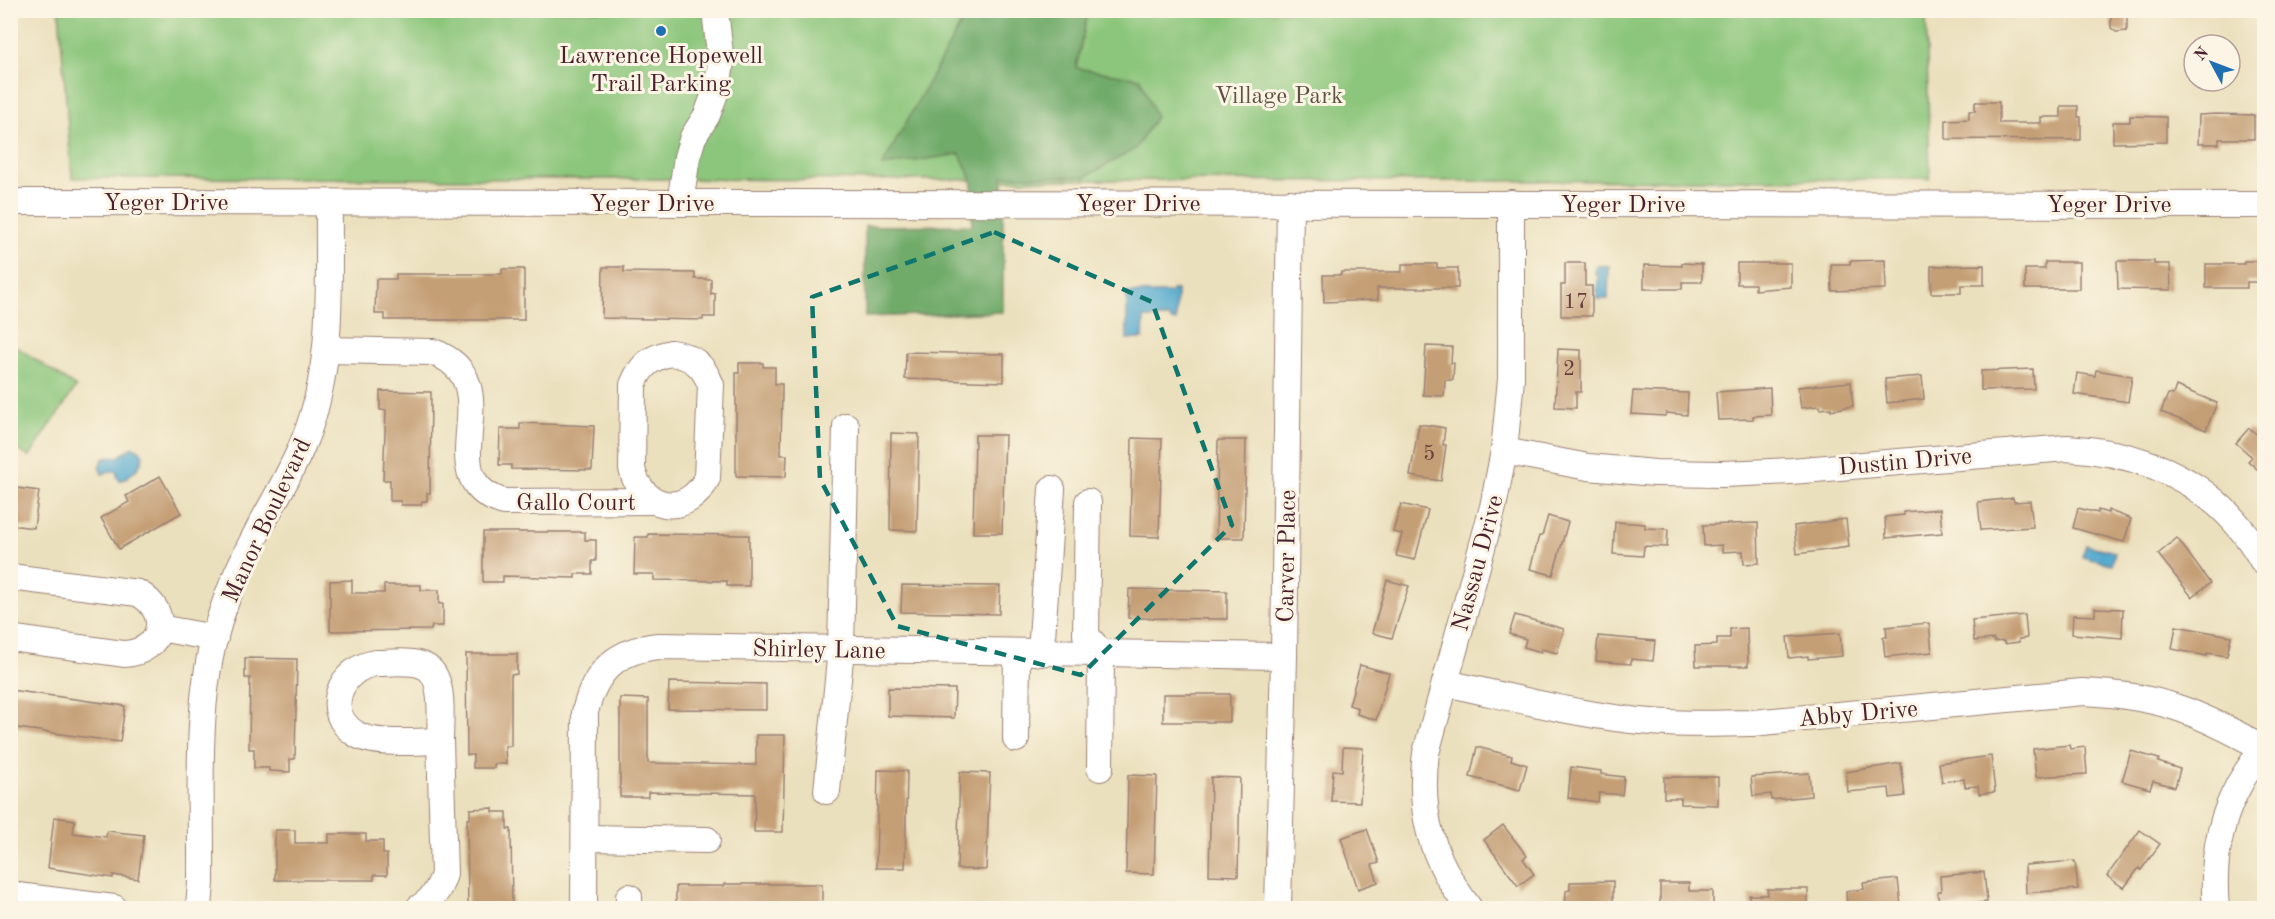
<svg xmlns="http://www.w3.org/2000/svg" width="2275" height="919" font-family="'Old Standard TT',serif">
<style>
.green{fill:#8cc67b;stroke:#6b7253;stroke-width:1.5}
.forest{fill:#71ab6b;stroke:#5e654b;stroke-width:1.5}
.water{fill:#50a7cd;stroke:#4d637c;stroke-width:1.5}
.building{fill:#c49e74}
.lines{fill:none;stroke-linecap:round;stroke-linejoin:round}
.minor-casing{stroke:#9a8074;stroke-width:28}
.minor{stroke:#fff;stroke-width:26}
.marked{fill:none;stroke:#0f766e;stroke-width:4.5;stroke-dasharray:12 8;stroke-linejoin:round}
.poi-dot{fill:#1f6fb2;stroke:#fcf5e5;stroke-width:2}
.labels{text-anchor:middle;stroke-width:6;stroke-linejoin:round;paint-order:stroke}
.number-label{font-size:21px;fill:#683f3d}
.poi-label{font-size:24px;fill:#4a1f2b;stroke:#fcf5e5}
.park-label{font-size:24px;fill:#5e5143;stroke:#fcf5e5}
.street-label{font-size:24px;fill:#4a1f2b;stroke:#fcf5e5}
</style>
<rect width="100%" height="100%" fill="#fcf5e5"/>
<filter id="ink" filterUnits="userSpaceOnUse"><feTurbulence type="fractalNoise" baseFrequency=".0167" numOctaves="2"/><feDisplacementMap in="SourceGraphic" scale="12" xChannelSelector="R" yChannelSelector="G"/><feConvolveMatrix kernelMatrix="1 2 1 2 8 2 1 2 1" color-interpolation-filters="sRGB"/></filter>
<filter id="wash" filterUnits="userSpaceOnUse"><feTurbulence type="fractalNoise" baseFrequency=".008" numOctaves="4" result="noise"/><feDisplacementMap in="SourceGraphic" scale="24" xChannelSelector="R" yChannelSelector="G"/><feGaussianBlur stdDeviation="1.35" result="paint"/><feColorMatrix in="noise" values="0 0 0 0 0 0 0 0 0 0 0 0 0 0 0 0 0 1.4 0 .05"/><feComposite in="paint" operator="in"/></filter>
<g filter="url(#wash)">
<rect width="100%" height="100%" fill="#ebe0bd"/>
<g class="green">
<polygon points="59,11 1926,11 1930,179 1510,181 72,178"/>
<polygon points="11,343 76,387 29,457 11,445"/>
</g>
<polygon class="forest" points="968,11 1088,11 1076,68 1140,78 1156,117 1135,149 1085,177 1003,176 1003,312 865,317 865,226 972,225 972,180 960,154 882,166"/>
<g class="water">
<polygon points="1598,266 1609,266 1608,299 1597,299 1598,274 1595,274 1595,267"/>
<polygon points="1172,290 1177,290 1176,321 1171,321 1170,318 1144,318 1143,339 1127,339 1127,293 1171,293"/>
<path d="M132,447c24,6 2,28 -12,34l-3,-4v-6h-6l-9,3 -3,-8 5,-8 14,-1z"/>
<polygon points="2086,545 2115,552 2112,564 2082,557"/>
</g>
<g id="blocks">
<g class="building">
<polygon points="2111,10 2127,10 2127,31 2116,32 2111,28"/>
<polygon points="1975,102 1999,102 1999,123 2041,123 2041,117 2061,117 2061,106 2078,106 2078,117 2081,117 2081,140 1946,139 1946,120 1969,119 1969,111 1975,111"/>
<polygon points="2216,114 2254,115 2254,139 2219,139 2219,144 2198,144 2199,115"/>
<polygon points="2130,116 2166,117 2166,142 2113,143 2113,122 2130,122"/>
<polygon points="1885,260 1886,289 1832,291 1831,264 1850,264 1850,261"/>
<polygon points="2117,261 2154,261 2154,264 2170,264 2171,290 2118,289"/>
<polygon points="2244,261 2264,261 2264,282 2247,282 2247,288 2206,288 2206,264 2244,264"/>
<polygon points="2045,262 2079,262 2079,289 2025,289 2025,269 2045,269"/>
<polygon points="1565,263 1585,263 1585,286 1592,286 1592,316 1561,316 1561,285 1565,285"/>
<polygon points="1682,263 1702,264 1702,282 1682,282 1682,289 1644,289 1644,265 1682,266"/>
<polygon points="1737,263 1791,263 1791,287 1755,290 1755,284 1737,284"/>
<polygon points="1402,264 1437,264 1437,268 1458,268 1458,288 1377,288 1378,300 1324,302 1323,275 1341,275 1341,272 1402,272"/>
<polygon points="1984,265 1984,285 1961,285 1961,293 1931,293 1931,266"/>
<polygon points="603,267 624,267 624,272 695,273 695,279 711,279 711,294 715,293 715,317 703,317 703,320 602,318"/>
<polygon points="502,269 524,269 524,320 385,320 385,314 375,314 376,279 396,279 396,274 502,274"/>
<polygon points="1426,346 1452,347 1451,363 1454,363 1453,380 1445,380 1444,396 1423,395"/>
<polygon points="1558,349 1581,350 1581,392 1576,392 1576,408 1555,407"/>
<polygon points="906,352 1004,354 1004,382 905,379"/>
<polygon points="739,363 763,363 763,367 775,367 775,384 782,384 781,455 787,455 786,477 736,476 736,373 739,373"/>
<polygon points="2033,369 2034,389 1981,390 1981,371"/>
<polygon points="2096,370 2132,376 2128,402 2074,394 2077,373 2095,376"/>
<polygon points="1922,376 1924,399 1887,403 1885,379"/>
<polygon points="1851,382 1853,406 1831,410 1831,408 1820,409 1820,406 1801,408 1798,387"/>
<polygon points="2176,386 2217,403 2206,430 2161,412 2168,394 2173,395"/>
<polygon points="1770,388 1771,415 1753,416 1753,419 1718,420 1716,392"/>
<polygon points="380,391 431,392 430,493 427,493 427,501 422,501 421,505 401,505 401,501 390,501 390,480 383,480 386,410 380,410"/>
<polygon points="1633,391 1688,393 1687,415 1666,413 1665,416 1631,414"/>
<polygon points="520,423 594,426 592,470 511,469 511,465 499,465 500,429 520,429"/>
<polygon points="1419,424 1445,428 1443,445 1446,445 1441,481 1410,476"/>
<polygon points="2249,428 2265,441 2265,476 2248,461 2252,457 2236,443"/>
<polygon points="891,433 919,434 917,531 890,530"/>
<polygon points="975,435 1005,435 1002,533 973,533"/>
<polygon points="1132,438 1162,439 1159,537 1130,536"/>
<polygon points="1218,440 1246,440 1244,538 1216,538"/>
<polygon points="160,476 181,513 119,549 101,518 129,502 126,496"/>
<polygon points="10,487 39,491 34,528 10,525"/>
<polygon points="2013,498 2014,502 2030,501 2033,527 1981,530 1978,502"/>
<polygon points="1401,504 1428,510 1415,560 1396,556 1402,534 1393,532"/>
<polygon points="2078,508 2098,513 2098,510 2108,513 2108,510 2131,519 2124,542 2073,528"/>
<polygon points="1940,509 1942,533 1886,538 1885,517 1904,515 1904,512"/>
<polygon points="1548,516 1568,522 1553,575 1530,569 1539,536 1542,536"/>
<polygon points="1846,519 1849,547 1797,554 1794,526"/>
<polygon points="1615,522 1645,524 1645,528 1668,529 1667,547 1644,546 1643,556 1613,554"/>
<polygon points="1758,523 1759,563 1744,564 1743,551 1722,552 1722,545 1704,546 1703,525"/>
<polygon points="483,532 585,532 585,540 596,540 596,561 592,561 592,574 575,574 575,578 503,576 503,582 483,582"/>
<polygon points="648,534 749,535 749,586 727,586 727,581 654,580 654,574 634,574 635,537 648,537"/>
<polygon points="2177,538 2210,583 2192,597 2158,554"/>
<polygon points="352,580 352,593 384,593 384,585 421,585 421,590 439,590 439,604 443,604 443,626 432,626 431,630 330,631 330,581"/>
<polygon points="1387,580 1409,586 1392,638 1372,633"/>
<polygon points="902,585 1000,586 999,614 901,612"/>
<polygon points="1129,589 1227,591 1227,619 1128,618"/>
<polygon points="2095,608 2123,609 2122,638 2072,634 2073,615 2095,616"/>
<polygon points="1515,615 1564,629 1557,653 1541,649 1541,652 1524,647 1526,639 1509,634"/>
<polygon points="2025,615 2027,638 2019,639 2019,642 2004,644 2004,641 1994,642 1994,639 1974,641 1972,620"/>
<polygon points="1929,623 1932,652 1885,657 1883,637 1887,637 1886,627"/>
<polygon points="2176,626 2231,636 2227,656 2207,653 2207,656 2172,649"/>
<polygon points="1747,628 1748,666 1696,666 1695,646 1717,645 1717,638 1730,638 1730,629"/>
<polygon points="1840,633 1842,656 1808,659 1808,656 1789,658 1787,637"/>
<polygon points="1598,636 1655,641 1653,661 1631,659 1631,664 1596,661"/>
<polygon points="466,654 517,654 517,674 511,675 511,746 505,746 506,764 494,764 494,768 473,768 473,755 467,755"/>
<polygon points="245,658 297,659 295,759 290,759 290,772 269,771 269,768 254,768 254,749 249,749 250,678 245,678"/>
<polygon points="1360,665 1389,673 1376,720 1357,714 1358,708 1349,705"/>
<polygon points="669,682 766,684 766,710 668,709"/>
<polygon points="888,688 955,689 954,718 888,716"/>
<polygon points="10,690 125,706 120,742 10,727"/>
<rect x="1163" y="694" width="67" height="28"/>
<polygon points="620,698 648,699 648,763 756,765 756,735 785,735 783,832 754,832 755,794 648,792 648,797 620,797"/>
<polygon points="2069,745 2070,749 2085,747 2087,774 2036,777 2033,749"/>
<polygon points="1343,747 1363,748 1360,802 1331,801 1333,770 1342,771"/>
<polygon points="1477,747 1512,756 1511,760 1527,765 1520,790 1470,777"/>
<polygon points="2131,751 2159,759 2158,762 2180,769 2175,787 2153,781 2150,789 2122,781"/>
<polygon points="1991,756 1995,792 1979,794 1978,786 1965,787 1964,779 1942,782 1939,763"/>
<polygon points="1901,763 1905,796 1890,798 1889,788 1848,792 1846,772"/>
<polygon points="1571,767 1601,771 1601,774 1624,777 1622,795 1599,793 1598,802 1568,798"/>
<polygon points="878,770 907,771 905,868 876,868"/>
<polygon points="960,772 990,773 986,870 957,869"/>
<polygon points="1809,773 1811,796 1771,800 1771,794 1753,796 1751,777"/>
<polygon points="1128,775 1157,776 1154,874 1126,873"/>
<polygon points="1211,777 1240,778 1238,876 1209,875"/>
<polygon points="1664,777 1718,777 1718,805 1681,804 1681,798 1664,798"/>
<polygon points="493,808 493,812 507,812 507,829 511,829 512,909 468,909 467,819 470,819 470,809"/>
<polygon points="54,817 75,820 73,833 106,837 107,831 144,835 138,879 113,875 113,878 48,868"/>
<polygon points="1503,825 1527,856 1523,859 1534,874 1518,886 1484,840"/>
<polygon points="1367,829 1379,863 1372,865 1378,882 1358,889 1341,838"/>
<polygon points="275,830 295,830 295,843 329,843 329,834 366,834 366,841 383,841 383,854 387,854 387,875 374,875 374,880 275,880"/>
<polygon points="2140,830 2160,844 2141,870 2139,868 2124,888 2107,876"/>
<polygon points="2075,861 2078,889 2026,893 2025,865"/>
<polygon points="1984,872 1987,902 1939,907 1938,891 1941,891 1940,876"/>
<polygon points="1898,879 1901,906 1847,909 1846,891 1864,889 1863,883"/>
<polygon points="1613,881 1613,909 1565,909 1566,891 1570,890 1570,882"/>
<polygon points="1660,883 1689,883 1689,891 1713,891 1713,909 1660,909"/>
<polygon points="724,884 822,884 822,909 676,909 676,886 724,886"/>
<polygon points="1767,889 1808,889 1808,909 1750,909 1749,895 1768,895"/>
</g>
</g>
</g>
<g filter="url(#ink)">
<use href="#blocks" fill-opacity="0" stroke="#9a8074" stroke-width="1.5"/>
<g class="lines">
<g class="minor-casing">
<g id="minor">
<polyline points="10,202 2264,205"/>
<polyline points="680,203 687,157 693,137 707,115 717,88 721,63 716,19"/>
<path d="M326,350l107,2c82,30 -9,127 71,150l150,-1"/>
<path d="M671,353c22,3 32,12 40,32l-4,93c-19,40 -65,33 -75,-9l1,-84c7,-19 18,-28 38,-32z"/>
<path d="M1504,451l84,16 67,6 68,1 68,-3 276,-23c85,5 155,39 197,115"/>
<polyline points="1088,502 1086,635 1101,653 1100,768"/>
<path d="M10,577l128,16c34,19 25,59 -14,61l-114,-16"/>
<polyline points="159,628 215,638"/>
<polyline points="1041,653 1052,489"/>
<path d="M376,663c14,0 35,-3 48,3 22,9 16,54 16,75 -21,0 -66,5 -84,-7 -34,-21 -17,-66 20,-71z"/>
<path d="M1445,683c66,14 140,34 207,39 33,3 66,2 100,1l330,-31c76,3 114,19 181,56"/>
<polyline points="1016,739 1017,652"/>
<polyline points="827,791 841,649 846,426"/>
<polyline points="585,838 707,840"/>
<polyline points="10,895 114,908"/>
<polyline points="629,897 629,908"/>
<path d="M199,908l2,-25c1,-79 -6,-168 13,-244 8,-31 20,-61 34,-89 18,-37 41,-71 56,-109 31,-76 24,-159 25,-238"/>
<path d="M419,908c14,-9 20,-18 25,-34l-4,-133"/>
<path d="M584,908l1,-196c10,-41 31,-62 74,-66l625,10"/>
<polyline points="1278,908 1284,656 1290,203"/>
<path d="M1469,908c-37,-49 -51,-93 -43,-155l67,-246 11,-56 7,-72v-176"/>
<path d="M2216,908c-4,-43 2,-86 24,-125 7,-13 17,-25 24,-38"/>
</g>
</g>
<use href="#minor" class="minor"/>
</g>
</g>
<path class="marked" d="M994,232l158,70 80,223 -151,150 -184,-49 -77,-147 -8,-182z"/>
<circle class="poi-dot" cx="661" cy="31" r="6"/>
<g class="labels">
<g class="number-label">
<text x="1576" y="308">17</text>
<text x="1569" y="375">2</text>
<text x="1429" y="460">5</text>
</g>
<g class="poi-label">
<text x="661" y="63">Lawrence Hopewell<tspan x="661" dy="28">Trail Parking</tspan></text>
</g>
<g class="park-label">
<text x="1279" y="103">Village Park</text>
</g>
<g class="street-label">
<text x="166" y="210">Yeger Drive</text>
<text x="652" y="211">Yeger Drive</text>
<text x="1138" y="211">Yeger Drive</text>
<text x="1623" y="212">Yeger Drive</text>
<text x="2109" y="212">Yeger Drive</text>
<text transform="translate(1905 461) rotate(-5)" y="8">Dustin Drive</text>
<text x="576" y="510">Gallo Court</text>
<text transform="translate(266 520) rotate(-65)" y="8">Manor Boulevard</text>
<text transform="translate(1286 556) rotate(-89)" y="8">Carver Place</text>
<text transform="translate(1477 563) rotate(-75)" y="8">Nassau Drive</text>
<text transform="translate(819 649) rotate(1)" y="8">Shirley Lane</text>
<text transform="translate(1858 713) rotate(-5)" y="8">Abby Drive</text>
</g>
</g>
<rect width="2275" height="919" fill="none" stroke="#fcf5e5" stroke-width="36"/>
<g transform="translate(2212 63) rotate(311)"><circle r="28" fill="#fcf5e5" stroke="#b59f9b" stroke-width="1.5"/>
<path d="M0-4.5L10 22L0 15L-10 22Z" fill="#1f6fb2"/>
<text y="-9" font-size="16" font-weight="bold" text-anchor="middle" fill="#4a1f2b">N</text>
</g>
</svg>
